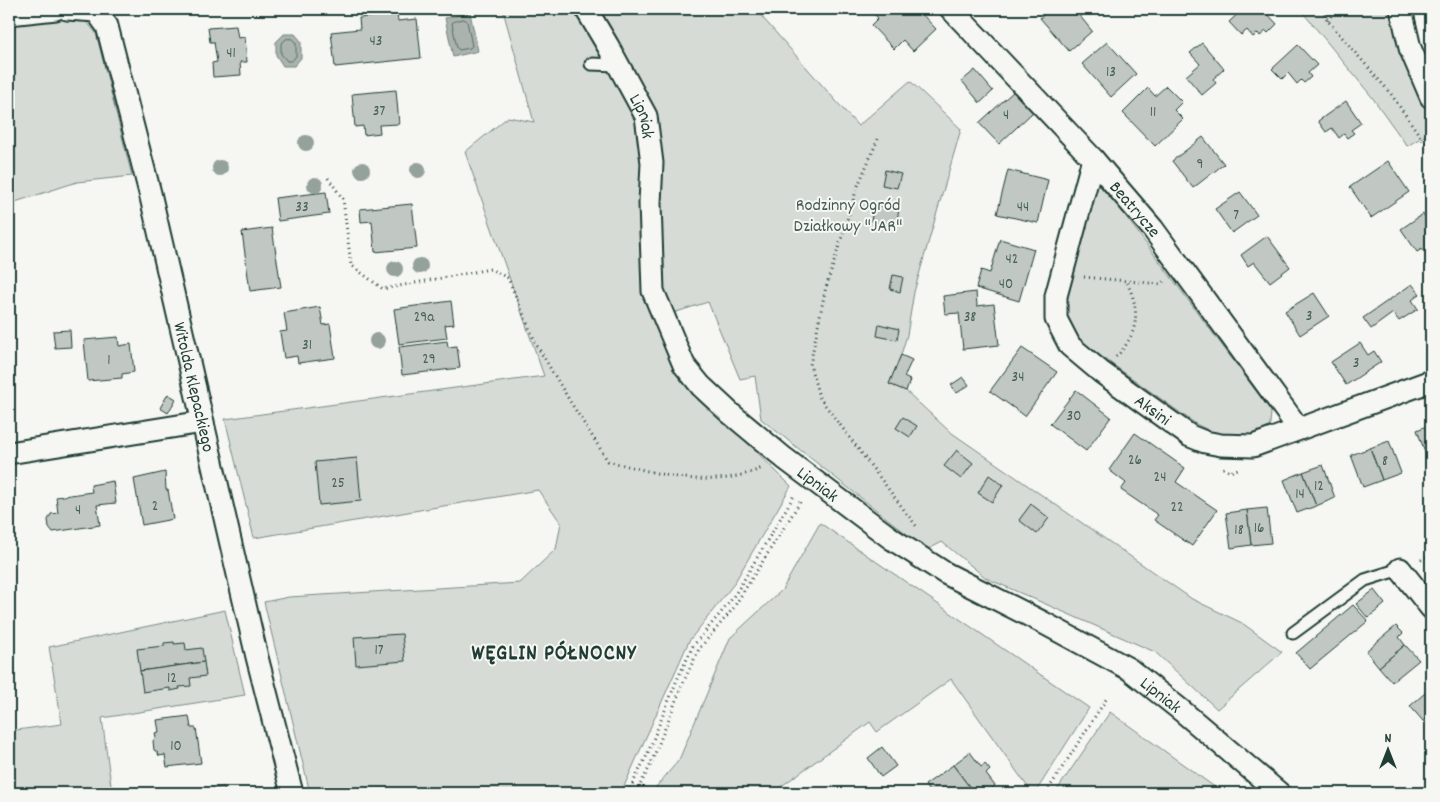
<svg xmlns="http://www.w3.org/2000/svg" width="1440" height="802" font-family="Dekko,sans-serif">
<style>
.green{fill:#d6dbd6;stroke:#7a8c85}
.water{fill:#aab3ae;stroke:#72847d}
.lines{fill:none;stroke-linecap:round;stroke-linejoin:round}
.shore{stroke:#576c65;stroke-width:1}
.building{fill:#c1c8c3;stroke:#1f3d34}
.service-casing{stroke:#1f3d34;stroke-width:15}
.minor-casing{stroke:#1f3d34;stroke-width:25}
.path{stroke:#1f3d34;stroke-width:3;stroke-dasharray:1 4;stroke-linecap:butt}
.service{stroke:#f6f6f2;stroke-width:11}
.minor{stroke:#f6f6f2;stroke-width:21}
.tree{fill:#94a29b}
.labels{text-anchor:middle;stroke-width:4;stroke-linejoin:round;paint-order:stroke}
.number-label{font-size:15px;fill:#486058}
.street-label{font-size:18px;fill:#1f3d34;stroke:#f6f6f2}
.park-label{font-size:18px;fill:#445d54;stroke:#f6f6f2}
.district-label{font-size:22px;font-weight:bold;letter-spacing:1px;fill:#1f3d34;stroke:#f6f6f2}
</style>
<rect width="100%" height="100%" fill="#f6f6f2"/>
<filter id="ink" filterUnits="userSpaceOnUse"><feTurbulence type="fractalNoise" baseFrequency=".02" numOctaves="2"/><feDisplacementMap in="SourceGraphic" scale="10" xChannelSelector="R" yChannelSelector="G"/><feConvolveMatrix kernelMatrix="1 2 1 2 8 2 1 2 1" color-interpolation-filters="sRGB"/></filter>
<g filter="url(#ink)">
<g class="green">
<polygon points="504,9 755,9 858,126 910,81 961,129 914,292 907,335 901,355 889,384 906,391 949,431 1192,599 1242,623 1282,652 1217,709 1155,652 986,578 942,542 927,550 761,419 755,376 740,379 708,302 654,319 695,391 791,486 733,585 689,641 621,793 310,793 264,602 289,597 520,583 556,549 561,523 538,490 254,538 225,419 544,376 465,152 508,117 534,122 504,14"/>
<polygon points="1300,9 1391,9 1408,71 1431,118 1431,132 1407,146 1372,97"/>
<polygon points="66,17 85,20 96,33 132,176 77,182 9,204 9,23"/>
<polygon points="1095,180 1121,210 1271,411 1270,425 1260,435 1251,438 1222,437 1196,424 1077,339 1061,307"/>
<polygon points="820,523 1089,708 1035,793 1032,793 951,679 877,732 870,722 772,793 653,793 656,787 679,760 730,638 782,590"/>
<polygon points="225,610 245,695 102,718 112,793 9,793 9,731 62,724 49,647"/>
<polygon points="1110,712 1223,793 1062,793 1057,790"/>
</g>
<g class="water">
<polygon points="470,13 478,51 453,57 445,18"/>
<polygon points="284,34 295,34 301,41 301,58 294,66 283,66 276,55 276,42"/>
</g>
<g class="lines">
<g class="shore">
<polygon points="464,19 467,21 472,46 470,48 459,50 457,48 452,23 453,22"/>
<polygon points="292,39 296,43 296,56 292,61 287,61 281,54 281,44 286,39"/>
</g>
</g>
<g class="building">
<polygon points="869,9 917,9 936,29 913,51 903,40 894,49 871,25 878,18"/>
<polygon points="1051,9 1086,9 1079,15 1092,31 1069,51 1040,18"/>
<polygon points="1243,9 1263,9 1277,24 1268,33 1266,31 1260,36 1258,33 1253,37 1247,30 1241,35 1229,22"/>
<polygon points="397,14 398,21 417,19 421,58 335,67 331,32 360,29 359,18"/>
<polygon points="236,26 238,38 245,37 247,62 240,62 241,75 213,77 212,63 217,62 214,42 210,42 208,28"/>
<polygon points="1107,42 1136,74 1111,97 1082,64"/>
<polygon points="1202,43 1224,69 1213,79 1216,83 1202,95 1186,76 1200,64 1190,53"/>
<polygon points="1298,45 1317,65 1308,73 1311,77 1304,83 1301,80 1297,84 1288,73 1282,79 1272,69"/>
<polygon points="975,70 993,91 980,103 962,81"/>
<polygon points="1166,86 1182,102 1174,110 1183,119 1155,146 1123,113 1148,88 1155,96"/>
<polygon points="396,90 399,124 379,125 380,133 364,135 363,126 355,127 352,94"/>
<polygon points="1014,91 1033,112 999,144 979,123"/>
<polygon points="1346,101 1361,123 1351,130 1354,133 1347,138 1344,134 1339,138 1332,128 1326,132 1318,121"/>
<polygon points="1203,137 1224,164 1193,188 1172,161"/>
<polygon points="1388,161 1409,192 1371,218 1350,187"/>
<polygon points="885,170 901,174 897,188 882,185"/>
<polygon points="1008,170 1048,180 1038,223 997,214"/>
<polygon points="326,192 329,214 278,221 275,198"/>
<polygon points="1240,192 1257,215 1232,233 1215,209"/>
<polygon points="412,204 417,248 375,252 372,221 361,222 360,209"/>
<polygon points="874,205 899,209 896,226 871,221"/>
<polygon points="1423,214 1431,225 1431,242 1429,243 1431,247 1424,252 1422,249 1417,252 1401,229"/>
<polygon points="272,228 281,287 250,291 242,232"/>
<polygon points="1267,236 1290,267 1270,282 1254,262 1248,266 1241,255"/>
<polygon points="1000,239 1034,249 1019,301 976,288 981,270 990,273"/>
<polygon points="893,275 903,277 900,292 890,289"/>
<polygon points="1412,284 1420,294 1412,300 1418,309 1399,321 1393,313 1371,329 1363,318"/>
<polygon points="976,292 977,306 994,304 999,345 963,349 959,313 945,314 943,296"/>
<polygon points="1314,293 1329,316 1300,335 1285,311"/>
<polygon points="451,301 454,324 445,325 447,338 399,344 394,309"/>
<polygon points="320,307 323,325 330,324 335,358 298,363 297,356 284,358 280,332 287,331 284,313"/>
<polygon points="879,324 899,329 897,340 877,336"/>
<polygon points="70,330 71,347 55,348 53,331"/>
<polygon points="118,337 119,346 131,344 134,372 122,374 122,378 88,381 84,340"/>
<polygon points="447,341 448,347 457,346 460,368 402,375 399,347"/>
<polygon points="1360,343 1368,355 1374,351 1381,362 1346,385 1331,362"/>
<polygon points="1022,348 1057,372 1025,416 990,391"/>
<polygon points="901,355 912,360 904,377 910,380 906,391 889,384"/>
<polygon points="963,377 969,385 957,393 951,385"/>
<polygon points="1076,390 1111,417 1086,451 1050,424"/>
<polygon points="168,394 176,399 168,413 160,408"/>
<polygon points="903,417 917,426 910,437 896,428"/>
<polygon points="1431,424 1431,462 1429,463 1417,430"/>
<polygon points="1135,433 1185,468 1176,482 1217,510 1192,546 1154,520 1158,515 1121,490 1126,483 1109,470"/>
<polygon points="1389,441 1401,473 1382,480 1370,448"/>
<polygon points="1370,448 1382,480 1363,487 1351,455"/>
<polygon points="957,450 973,463 961,479 944,466"/>
<polygon points="357,458 361,501 319,505 315,462"/>
<polygon points="1323,465 1335,498 1316,506 1303,472"/>
<polygon points="165,472 166,490 168,490 173,519 142,525 134,479"/>
<polygon points="1303,472 1316,506 1297,513 1284,480"/>
<polygon points="989,475 1003,485 992,502 978,493"/>
<polygon points="113,481 116,503 97,505 100,525 53,532 49,527 48,520 51,514 58,513 56,497 92,492 91,485"/>
<polygon points="1031,504 1049,518 1037,534 1019,520"/>
<polygon points="1267,508 1271,543 1251,545 1247,510"/>
<polygon points="1247,510 1251,545 1231,548 1226,513"/>
<polygon points="1374,590 1385,604 1368,618 1356,604"/>
<polygon points="1353,605 1368,621 1310,669 1296,653"/>
<polygon points="1396,626 1403,633 1399,637 1405,645 1379,667 1366,651"/>
<polygon points="402,634 405,661 356,665 354,637"/>
<polygon points="174,642 174,644 185,643 186,650 202,648 204,662 140,671 137,649 164,646 164,643"/>
<polygon points="1405,645 1419,660 1392,682 1379,667"/>
<polygon points="204,662 206,676 190,678 191,686 179,687 180,689 170,691 170,688 143,692 140,671"/>
<polygon points="1431,688 1431,715 1423,721 1410,706"/>
<polygon points="189,716 191,728 196,728 201,763 167,767 165,755 159,756 158,753 154,750 153,741 156,737 155,733 159,732 157,720"/>
<polygon points="882,747 896,766 881,777 868,758"/>
<polygon points="970,752 981,767 985,764 990,770 986,774 995,786 986,793 974,793 953,765"/>
<polygon points="953,765 974,793 930,793 925,785"/>
<polygon points="224,787 225,793 194,793 194,791"/>
</g>
<g class="lines">
<g class="service-casing">
<g id="service">
<polyline points="591,64 618,65"/>
<polyline points="1293,633 1365,580 1400,569"/>
</g>
</g>
<g class="minor-casing">
<g id="minor">
<path id="s1" d="M67,9l29,2 11,15 43,167 107,464 35,136"/>
<path id="s2" d="M586,9l22,37 38,70 6,47 -2,40 3,88 31,74 17,21 29,27 54,45 108,81 53,34 97,49 87,47 53,42 97,82"/>
<path id="s3" d="M951,9l142,150 60,70 146,200"/>
<polyline points="1401,9 1410,48 1431,97"/>
<polyline points="9,14 56,9"/>
<path id="s4" d="M1093,159l-37,137v23l14,27 31,26 89,64 15,6 16,3 32,1 178,-65"/>
<polyline points="9,453 203,422"/>
<polyline points="1400,569 1431,608"/>
</g>
</g>
<g class="path">
<polyline points="1322,9 1328,21 1391,94 1431,152"/>
<polyline points="1328,21 1335,9"/>
<polyline points="878,139 857,188 825,291 810,365 819,397 917,527"/>
<path d="M328,178l15,21 8,66 32,24 107,-20 18,9 28,66 35,59 37,58c52,13 102,30 154,7"/>
<polyline points="1084,277 1160,284 1164,281"/>
<path d="M1116,357c23,-24 25,-47 10,-76"/>
<polyline points="1223,468 1230,472 1238,469"/>
<polyline points="1421,560 1431,555"/>
<polyline points="628,793 647,755 677,680 693,646 729,603 739,588 795,494"/>
<polyline points="636,793 650,766 683,683 699,649 732,610 802,499"/>
<polyline points="1046,793 1107,698"/>
</g>
<use href="#service" class="service"/>
<use href="#minor" class="minor"/>
</g>
<g class="tree">
<circle cx="306" cy="143" r="8"/>
<circle cx="220" cy="168" r="8"/>
<circle cx="362" cy="170" r="8"/>
<circle cx="418" cy="170" r="8"/>
<circle cx="315" cy="185" r="8"/>
<circle cx="420" cy="266" r="8"/>
<circle cx="395" cy="269" r="8"/>
<circle cx="377" cy="341" r="8"/>
</g>
</g>
<g class="labels">
<g class="number-label">
<text x="376" y="45">43</text>
<text x="231" y="57">41</text>
<text x="1111" y="76">13</text>
<text x="379" y="115">37</text>
<text x="1153" y="116">11</text>
<text x="1006" y="119">4</text>
<text x="1200" y="168">9</text>
<text x="302" y="211">33</text>
<text x="1023" y="211">44</text>
<text x="1236" y="219">7</text>
<text x="1012" y="263">42</text>
<text x="1006" y="288">40</text>
<text x="1309" y="320">3</text>
<text x="424" y="321">29a</text>
<text x="970" y="321">38</text>
<text x="307" y="349">31</text>
<text x="429" y="363">29</text>
<text x="109" y="364">1</text>
<text x="1356" y="367">3</text>
<text x="1018" y="381">34</text>
<text x="1074" y="420">30</text>
<text x="1135" y="464">26</text>
<text x="1385" y="465">8</text>
<text x="1160" y="481">24</text>
<text x="338" y="487">25</text>
<text x="1319" y="490">12</text>
<text x="1300" y="498">14</text>
<text x="155" y="510">2</text>
<text x="1177" y="511">22</text>
<text x="78" y="514">4</text>
<text x="1259" y="532">16</text>
<text x="1239" y="534">18</text>
<text x="379" y="654">17</text>
<text x="172" y="682">12</text>
<text x="176" y="750">10</text>
</g>
<g class="street-label">
<text dy="6" stroke="none"><textPath href="#s2" startOffset="122">Lipniak</textPath></text>
<text dy="6" stroke="none"><textPath href="#s3" startOffset="272">Beatrycze</textPath></text>
<text dy="6" stroke="none"><textPath href="#s1" startOffset="419">Witolda Klepackiego</textPath></text>
<text dy="6" stroke="none"><textPath href="#s4" startOffset="300">Aksini</textPath></text>
<text dy="6" stroke="none"><textPath href="#s2" startOffset="558">Lipniak</textPath></text>
<text dy="6" stroke="none"><textPath href="#s2" startOffset="962">Lipniak</textPath></text>
</g>
<g class="park-label">
<text x="848" y="210">Rodzinny Ogród<tspan x="848" dy="21">Działkowy "JAR"</tspan></text>
</g>
<g class="district-label">
<text x="554" y="659">WĘGLIN PÓŁNOCNY</text>
</g>
</g>
<rect width="1440" height="802" fill="none" stroke="#f6f6f2" stroke-width="30"/>
<rect x="15" y="15" width="1410" height="772" fill="none" stroke="#1f3d34" stroke-width="2" filter="url(#ink)"/>
<g transform="translate(1388 750)" stroke="#f6f6f2" stroke-width="4" paint-order="stroke">
<path d="M0-4L9 19L0 12L-9 19Z" fill="#1f3d34"/>
<text y="-8" font-size="14" font-weight="bold" text-anchor="middle" fill="#1f3d34">N</text>
</g>
</svg>
